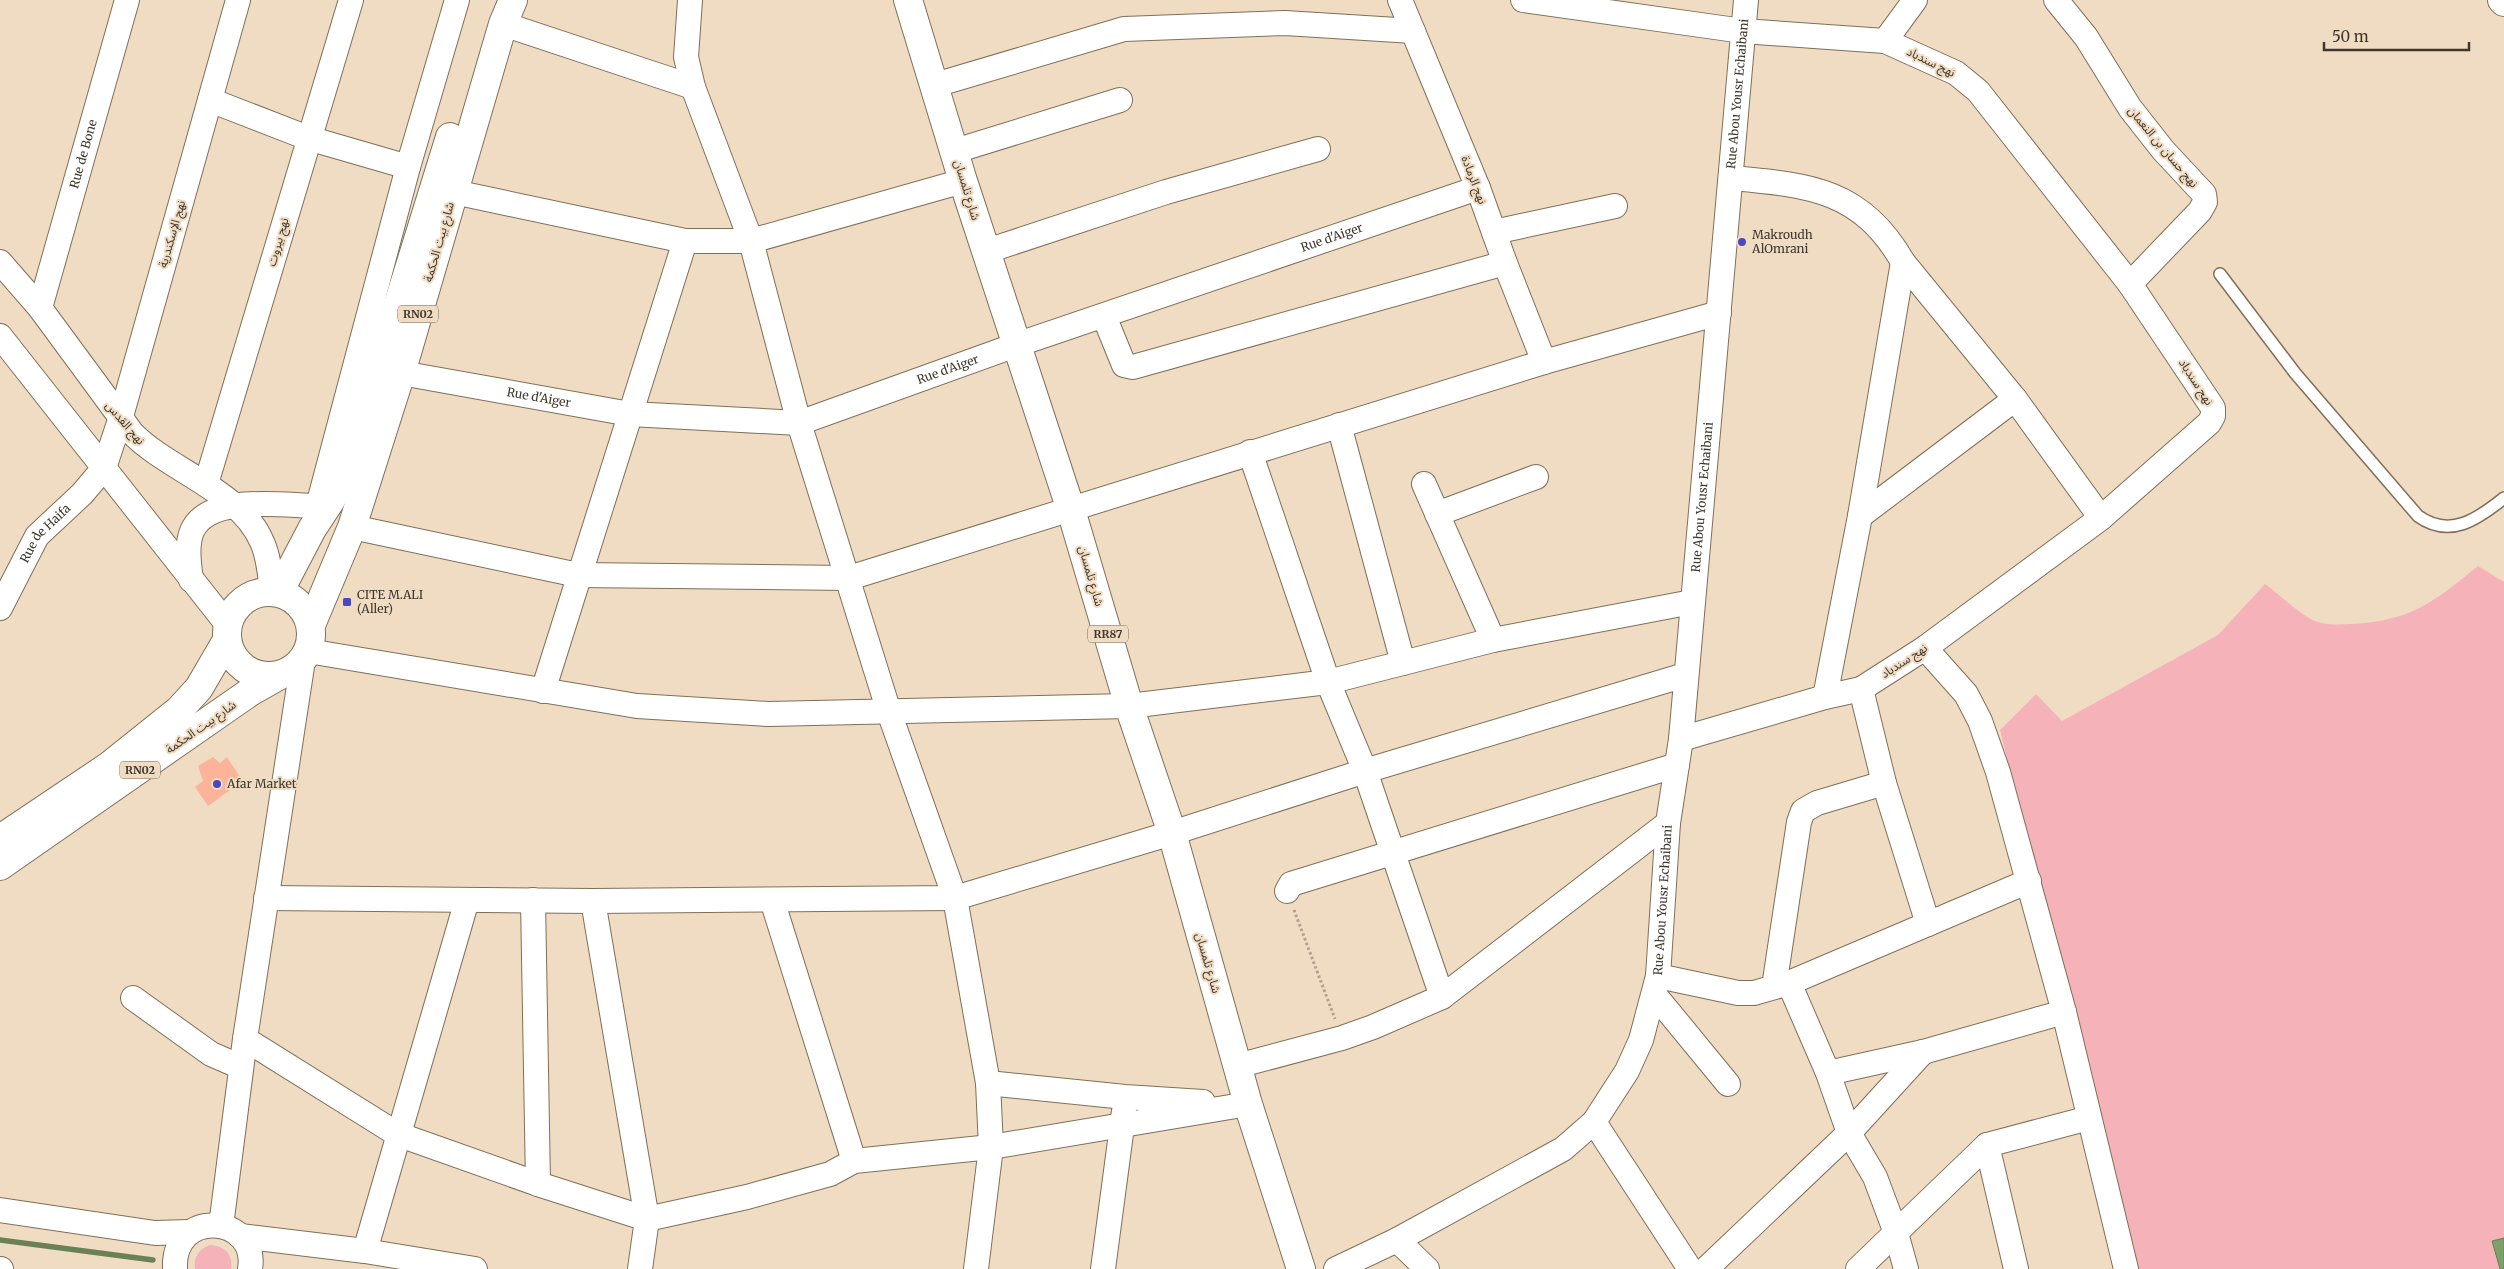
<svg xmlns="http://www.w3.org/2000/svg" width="2504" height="1269" font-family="Merriweather,'Noto Sans Arabic',serif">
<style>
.green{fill:#f6b2b9}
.water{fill:#7ca168;stroke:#6a8156}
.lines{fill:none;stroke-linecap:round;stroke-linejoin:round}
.stream{stroke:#6a8156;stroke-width:5.5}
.building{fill:#fbb499}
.service-casing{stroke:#806f58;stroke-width:14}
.minor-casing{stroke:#806f58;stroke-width:26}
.tertiary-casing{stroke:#806f58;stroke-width:30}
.primary-casing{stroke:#806f58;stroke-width:30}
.path{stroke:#b0a08d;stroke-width:3;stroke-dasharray:2.5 2.5;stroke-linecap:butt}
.service{stroke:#fff;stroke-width:11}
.minor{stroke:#fff;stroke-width:24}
.tertiary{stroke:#fff;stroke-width:28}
.primary{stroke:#fff;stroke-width:28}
.poi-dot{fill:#4b47be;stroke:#f0dcc3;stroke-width:2}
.labels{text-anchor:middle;stroke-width:4;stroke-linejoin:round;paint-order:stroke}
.shield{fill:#f0dcc3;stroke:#74685a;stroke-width:1}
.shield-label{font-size:11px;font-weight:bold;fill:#3f372d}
.street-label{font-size:12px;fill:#3f372d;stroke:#f0dcc3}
.poi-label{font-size:12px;fill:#3f372d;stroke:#f0dcc3;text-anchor:start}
</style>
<rect width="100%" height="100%" fill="#f0dcc3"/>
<g class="green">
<path d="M2478,566l26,16v687h-370l-134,-539 36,-36 26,27 156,-86 47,-51c15,11 30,26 46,35 9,6 27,6 37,5 62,-2 84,-21 130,-58z"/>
<path d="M210,1245c15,1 23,9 21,24h-36c-2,-12 4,-20 15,-24z"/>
</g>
<polygon class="water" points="2504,1238 2504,1269 2500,1269 2492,1241"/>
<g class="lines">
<polyline class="stream" points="0,1240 153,1260"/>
</g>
<polygon class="building" points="213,757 220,763 227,757 240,777 235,781 233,788 208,806 195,787 203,781 198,766"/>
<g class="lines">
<g class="service-casing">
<path id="service" d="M2220,274l75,99 123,143c32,23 60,3 86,-18"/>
</g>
<g class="minor-casing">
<g id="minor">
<polyline points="690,0 686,57 693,87 751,241 799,423 889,712 955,898 988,1083 991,1147 976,1269"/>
<polyline points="1400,0 1478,188 1505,263 1544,362"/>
<polyline points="1523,0 1743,31 1885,41 1956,73 1978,91 2130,284 2213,408 2213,416 2209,423 2101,518 1925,648 1861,689 1825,697 1681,739"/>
<polyline points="2056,0 2086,37 2130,108 2163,150 2204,194 2205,202 2200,211 2130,284"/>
<polyline points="503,24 693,87"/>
<polyline points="1885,41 1915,0"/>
<polyline points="935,85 1124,29 1285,23 1413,31"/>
<polyline points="210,100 308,138 408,167"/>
<polyline points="955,151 1120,100"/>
<path d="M1732,178c77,7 129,11 171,84l112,137 86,119"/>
<polyline points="454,192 685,241 751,241 963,181"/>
<polyline points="1494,232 1615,206"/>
<polyline points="987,251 1166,192 1318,149"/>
<path d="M0,262l40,46 92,125c37,38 109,58 130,109 7,15 8,33 10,49"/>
<path id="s1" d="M40,308l87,-308"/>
<polyline points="1104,316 1124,365 1133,367 1505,263"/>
<polyline points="0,336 227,624"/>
<path id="s2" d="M401,373l229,41 169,9 217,-78 462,-157"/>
<polyline points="1339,425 1403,663"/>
<polyline points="1250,452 1328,682 1365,771 1442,997"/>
<polyline points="206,484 351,0"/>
<polyline points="1424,484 1493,640"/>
<polyline points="1437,514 1536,477"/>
<polyline points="1860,516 2015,399"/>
<polyline points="315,517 408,167 457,0"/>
<polyline points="352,527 578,575 849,578 1544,362 1719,313"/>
<path d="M191,580c-2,-16 -5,-34 1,-49 17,-38 92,-25 126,-25"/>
<path id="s3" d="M0,608l37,-72 45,-42 22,-26 16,-48 118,-420"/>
<polyline points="1925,648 1966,694 1980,721 1998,772 2064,1012 2126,1269"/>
<polyline points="308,651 637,706 768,714 1129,706 1328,682 1493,640 1692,602"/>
<polyline points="1861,689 1884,783 1928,924"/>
<polyline points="543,691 685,241"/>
<polyline points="1825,697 1860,516 1903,262"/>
<polyline points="1287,891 1291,884 1677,765"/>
<polyline points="266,898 593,901 955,898 1172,833 1365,771 1685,675"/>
<polyline points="533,900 538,1184"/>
<polyline points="772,900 854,1161"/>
<polyline points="593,901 647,1219 640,1269"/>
<polyline points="1658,976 1738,993 1754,993 1789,983 2029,881"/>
<polyline points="1789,983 1828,1073 1849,1133 1875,1177 1896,1233 1906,1269"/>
<polyline points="1774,987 1799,822 1803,811 1817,803 1884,783"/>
<polyline points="1654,994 1728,1084"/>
<polyline points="133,998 211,1054 241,1067"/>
<polyline points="245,1039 397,1134 538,1184 647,1219 747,1197 830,1174 854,1161 991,1147 1248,1104"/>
<polyline points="1237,1066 1342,1038 1373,1027 1442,997 1668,823"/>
<polyline points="1828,1073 1923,1052 2064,1012"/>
<polyline points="988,1083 1125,1097 1203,1102"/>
<polyline points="1594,1122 1690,1269"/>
<polyline points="1987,1145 2016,1269"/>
<polyline points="0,1210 155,1233 190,1232"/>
<polyline points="221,1226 245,1039 303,660"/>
<polyline points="240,1236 365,1251 475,1269"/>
<polyline points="1397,1240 1427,1269"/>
<polyline points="365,1251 467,900"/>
<polyline points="0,1269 1,1269"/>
<path d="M175,1269c-3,-62 84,-54 75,0"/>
<polyline points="1103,1269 1124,1111"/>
<path id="s4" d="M1336,1269l61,-29 166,-91 31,-27 33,-51 14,-31 17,-64 10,-153 13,-84 65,-739"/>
<polyline points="1706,1269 1849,1133 1923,1052"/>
<polyline points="1858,1269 1987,1145 2089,1118"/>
</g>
</g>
<g class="tertiary-casing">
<polyline id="tertiary" points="2502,0 2504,2"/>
</g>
<g class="primary-casing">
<g id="primary">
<polyline points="908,0 963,181 1071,510 1129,706 1172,833 1248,1104 1301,1269"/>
<circle cx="269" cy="634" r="42"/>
<polyline points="279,592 312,529 331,500 346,472 450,137"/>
<polyline points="311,625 352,527 401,373 503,24 513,0"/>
<polyline points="0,839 109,766 179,710 199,688 227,640"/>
<polyline points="0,866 250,692 280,675"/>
</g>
</g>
<polyline class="path" points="1294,910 1335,1019"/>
<use href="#service" class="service"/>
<use href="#minor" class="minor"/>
<use href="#tertiary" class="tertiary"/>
<use href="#primary" class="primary"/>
</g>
<g class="poi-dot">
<circle cx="1742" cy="242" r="5"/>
<rect x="342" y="597" width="10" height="10" rx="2.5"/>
<circle cx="217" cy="784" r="5"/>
</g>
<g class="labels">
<g class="shield">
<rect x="398" y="305.5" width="40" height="17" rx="4"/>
<rect x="1088" y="625.5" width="40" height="17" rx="4"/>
<rect x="120" y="761.5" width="40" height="17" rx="4"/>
</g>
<g class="shield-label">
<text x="418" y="318">RN02</text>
<text x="1108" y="638">RR87</text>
<text x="140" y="774">RN02</text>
</g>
<g class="street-label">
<text transform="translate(1931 62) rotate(26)" y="4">نهج سندباد</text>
<text dy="4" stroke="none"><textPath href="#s4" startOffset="1345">Rue Abou Yousr Echaibani</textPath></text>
<text transform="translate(2163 147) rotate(50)" y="4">نهج حسان بن النعمان</text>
<text dy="4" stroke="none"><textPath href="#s1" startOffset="160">Rue de Bone</textPath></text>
<text transform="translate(1474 180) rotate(69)" y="4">نهج الرمادة</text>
<text transform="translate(967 190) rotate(73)" y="4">شارع تلمسان</text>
<text transform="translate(172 234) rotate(-74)" y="4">نهج الإسكندرية</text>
<text dy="4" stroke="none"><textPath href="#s2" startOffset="966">Rue d'Aiger</textPath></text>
<text transform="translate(278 242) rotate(-74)" y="4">نهج بيروت</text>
<text transform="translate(439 242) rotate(-74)" y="4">شارع بيت الحكمة</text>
<text dy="4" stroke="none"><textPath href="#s2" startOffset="560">Rue d'Aiger</textPath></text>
<text transform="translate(2196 382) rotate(57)" y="4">نهج سندباد</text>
<text dy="4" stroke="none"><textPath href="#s2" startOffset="140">Rue d'Aiger</textPath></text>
<text transform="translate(125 423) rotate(49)" y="4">نهج القدس</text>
<text dy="4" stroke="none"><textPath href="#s4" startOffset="940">Rue Abou Yousr Echaibani</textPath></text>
<text dy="4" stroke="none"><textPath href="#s3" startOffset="88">Rue de Haifa</textPath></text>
<text transform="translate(1091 576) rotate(74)" y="4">شارع تلمسان</text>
<text transform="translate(1904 661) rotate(-33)" y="4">نهج سندباد</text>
<text transform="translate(201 727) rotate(-35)" y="4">شارع بيت الحكمة</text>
<text dy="4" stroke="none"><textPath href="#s4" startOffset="535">Rue Abou Yousr Echaibani</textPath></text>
<text transform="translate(1208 963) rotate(74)" y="4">شارع تلمسان</text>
</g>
<g class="poi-label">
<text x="1752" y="239">Makroudh<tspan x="1752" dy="14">AlOmrani</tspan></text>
<text x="357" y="599">CITE M.ALI<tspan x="357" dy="14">(Aller)</tspan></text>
<text x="227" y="788">Afar Market</text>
</g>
</g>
<path d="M2324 42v8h145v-8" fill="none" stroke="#3f372d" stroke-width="2.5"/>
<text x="2332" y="42" font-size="15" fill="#3f372d" stroke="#f0dcc3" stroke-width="4" paint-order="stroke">50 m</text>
</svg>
